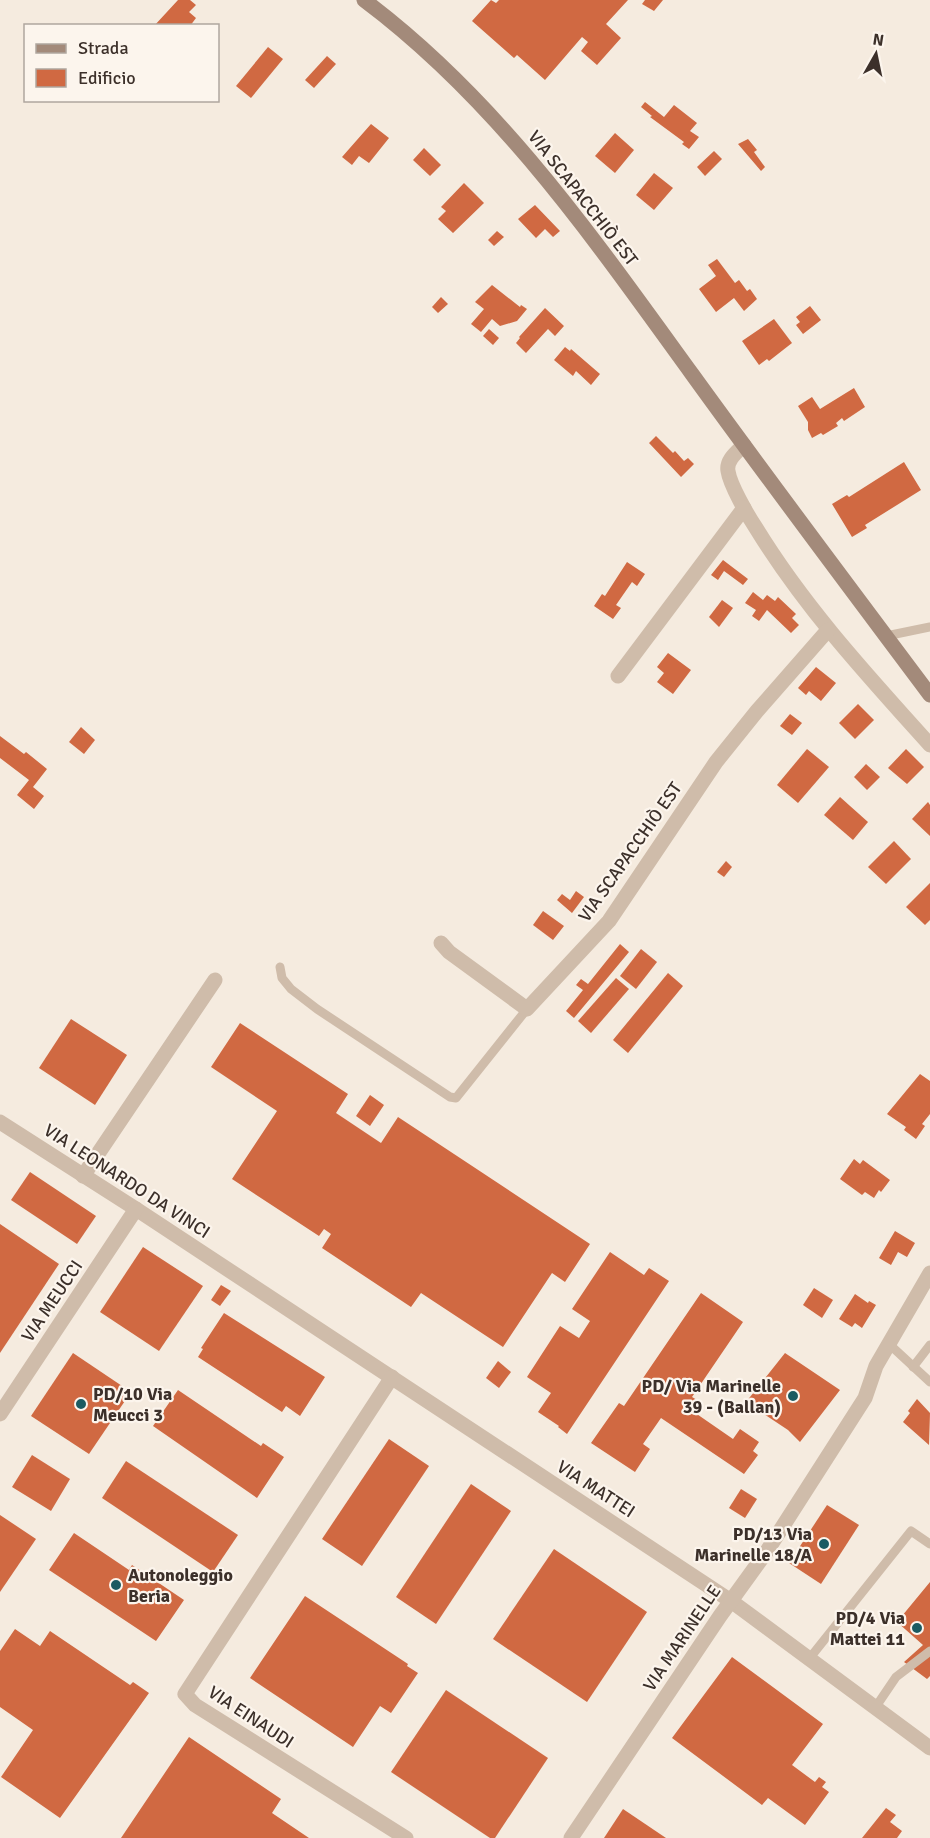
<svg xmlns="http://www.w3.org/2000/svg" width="930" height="1838" font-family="Signika,sans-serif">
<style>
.building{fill:#d06942}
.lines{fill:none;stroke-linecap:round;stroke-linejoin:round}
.service{stroke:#cfbcaa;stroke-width:9}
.minor{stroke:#cfbcaa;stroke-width:15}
.secondary{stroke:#a38a7a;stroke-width:15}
.poi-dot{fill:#1b5b62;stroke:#fcf5ed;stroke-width:2}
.labels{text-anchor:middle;stroke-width:4.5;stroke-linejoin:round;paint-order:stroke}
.street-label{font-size:18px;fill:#3c302a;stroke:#fcf5ed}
.poi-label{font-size:18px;font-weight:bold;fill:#3c302a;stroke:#fcf5ed;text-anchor:end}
</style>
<rect width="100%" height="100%" fill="#f5ebdf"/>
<g class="building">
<polygon points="178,0 190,0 196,5 189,12 196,18 190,26 154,26"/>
<polygon points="491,0 496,3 499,0 628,0 606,24 621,38 597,65 581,51 588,42 582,37 545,80 517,55 514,58 472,21"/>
<polygon points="645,0 663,0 654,11 642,4"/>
<polygon points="268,47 283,59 251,98 236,86"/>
<polygon points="327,56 336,64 314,88 305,80"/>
<polygon points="645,102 664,117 674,105 697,123 690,131 699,137 689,149 682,144 684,142 650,117 652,116 641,107"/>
<polygon points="371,124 389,138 369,163 359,156 352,165 342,157"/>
<polygon points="615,133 634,150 615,173 595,156"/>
<polygon points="748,139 757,150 754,152 765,167 761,171 738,144"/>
<polygon points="424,148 441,165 430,176 413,160"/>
<polygon points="714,151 722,159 705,176 697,167"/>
<polygon points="654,173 673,188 654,210 636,195"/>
<polygon points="464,183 484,203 453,233 438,219 446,211 441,207"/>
<polygon points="535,205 560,231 553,237 545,229 536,238 518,219"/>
<polygon points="497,231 504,237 494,246 488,240"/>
<polygon points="717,259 735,283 739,280 747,291 750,289 757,299 744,311 734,298 716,312 699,289 716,276 708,265"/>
<polygon points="492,285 520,307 521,305 527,309 517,321 500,326 492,319 481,332 471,324 484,309 475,302"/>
<polygon points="441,297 448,304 438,313 432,307"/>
<polygon points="810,306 821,320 803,334 796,325 800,322 796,317"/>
<polygon points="545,308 564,326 555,336 548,329 526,353 516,343 520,338 519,337"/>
<polygon points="774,319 792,343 769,361 767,359 759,365 742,341"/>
<polygon points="489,329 499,338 493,345 483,336"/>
<polygon points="565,347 570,351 571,349 600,374 591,385 576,371 573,376 554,360"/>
<polygon points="854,388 865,407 844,421 842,418 836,423 838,426 823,435 821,433 812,438 808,430 808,422 798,406 812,397 820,409"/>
<polygon points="656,436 673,453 675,451 684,461 688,458 694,464 681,477 649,443"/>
<polygon points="904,462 921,490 865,525 867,528 852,537 832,504 847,495 849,497"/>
<polygon points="723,560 748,579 743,585 724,571 718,580 711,575"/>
<polygon points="627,562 645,574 637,586 632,582 616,605 621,608 613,619 594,606 602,594 605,596"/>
<polygon points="753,592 763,600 767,595 775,601 778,597 796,614 792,618 799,625 791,633 767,610 759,621 752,616 756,610 745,603"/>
<polygon points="722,600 733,608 719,627 709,617"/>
<polygon points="668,653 691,670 673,694 657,682 664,673 657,667"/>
<polygon points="816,667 836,683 821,701 809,691 806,695 798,688"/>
<polygon points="858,704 874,720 855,739 839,723"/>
<polygon points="790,714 802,723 792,735 780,726"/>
<polygon points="81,727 95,740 84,754 69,742"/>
<polygon points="0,736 24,754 26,752 47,769 33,787 44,796 34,809 17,795 29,780 0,758"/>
<polygon points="807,749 829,767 798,803 777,785"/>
<polygon points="906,749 924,767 907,784 888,768"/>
<polygon points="866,764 880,777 867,790 854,777"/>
<polygon points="840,797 868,822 853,840 824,815"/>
<polygon points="928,802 930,805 930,836 912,819"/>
<polygon points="894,841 911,859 886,884 868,867"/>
<polygon points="726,861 732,867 724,877 717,872"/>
<polygon points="930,883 930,920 925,925 906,907"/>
<polygon points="576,891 584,897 572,913 557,900 562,894 570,900"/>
<polygon points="543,911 564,926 553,940 533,925"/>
<polygon points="620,944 629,952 574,1018 566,1011 583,990 576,985 581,979 588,984"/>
<polygon points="641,949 657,962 636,989 620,976"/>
<polygon points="668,973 683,986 628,1053 613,1040"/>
<polygon points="616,978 629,989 591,1033 578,1021"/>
<polygon points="71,1019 127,1055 95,1105 39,1068"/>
<polygon points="240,1023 348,1094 336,1113 381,1143 398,1117 590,1244 565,1282 552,1273 503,1347 421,1293 411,1307 322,1248 331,1234 324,1229 319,1236 232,1179 277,1111 211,1067"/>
<polygon points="920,1074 930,1081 930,1114 922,1124 925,1126 916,1139 904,1130 906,1127 887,1114"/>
<polygon points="370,1095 384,1105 370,1126 356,1116"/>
<polygon points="854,1159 860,1164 863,1160 890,1180 881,1192 879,1190 874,1198 865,1192 862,1195 840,1179"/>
<polygon points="30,1172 96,1216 77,1244 11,1200"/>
<polygon points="0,1224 59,1264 0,1353"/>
<polygon points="895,1231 915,1243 907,1257 898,1252 891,1265 879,1258"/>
<polygon points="143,1247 203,1286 159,1351 100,1312"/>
<polygon points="610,1252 644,1275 649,1268 669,1281 567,1434 558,1427 559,1426 538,1412 551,1393 527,1377 560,1326 579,1338 590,1321 572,1309"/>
<polygon points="221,1285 231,1291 220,1306 211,1300"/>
<polygon points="814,1288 833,1300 822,1318 803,1305"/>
<polygon points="701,1293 743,1322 692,1397 697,1400 691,1410 733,1439 740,1429 759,1442 753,1451 758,1455 744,1474 661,1418 643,1444 650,1449 635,1472 591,1443 619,1403 624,1406"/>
<polygon points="855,1294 868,1303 869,1301 876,1305 862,1328 855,1323 852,1327 839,1319"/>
<polygon points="224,1313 325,1377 300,1416 286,1406 282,1412 198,1357 203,1349 201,1348"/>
<polygon points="73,1353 131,1392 89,1454 31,1416"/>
<polygon points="785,1353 840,1390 800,1442 788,1430 746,1402"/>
<polygon points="498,1361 511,1372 499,1388 486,1378"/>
<polygon points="178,1390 261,1446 263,1443 284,1457 257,1498 153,1426"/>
<polygon points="917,1399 930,1413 929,1445 903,1422 910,1413 908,1411"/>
<polygon points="389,1439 429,1466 362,1566 322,1539"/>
<polygon points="32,1455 70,1479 51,1511 12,1487"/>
<polygon points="126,1461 238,1535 213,1572 102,1498"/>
<polygon points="471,1484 511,1511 436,1624 396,1597"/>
<polygon points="741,1489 757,1499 745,1518 729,1508"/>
<polygon points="827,1505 859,1525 821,1584 789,1563"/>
<polygon points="0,1515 36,1539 0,1592"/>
<polygon points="74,1533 129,1570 132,1565 184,1600 156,1641 49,1570"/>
<polygon points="554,1549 647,1612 587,1702 493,1639"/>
<polygon points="930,1582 930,1676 927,1679 904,1662 923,1645 897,1622"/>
<polygon points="305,1596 408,1664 407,1666 418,1673 391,1713 380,1706 353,1747 250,1678"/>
<polygon points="15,1629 40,1646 50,1631 130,1685 133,1682 149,1693 60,1818 1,1777 33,1730 0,1707 0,1651"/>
<polygon points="732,1657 823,1724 792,1765 815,1782 819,1777 826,1782 822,1787 829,1792 805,1825 768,1798 762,1805 672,1738"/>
<polygon points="446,1690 548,1758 495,1838 490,1838 391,1772"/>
<polygon points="189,1737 281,1799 272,1813 309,1838 121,1838"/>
<polygon points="886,1808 896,1815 890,1822 902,1831 897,1838 862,1838"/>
<polygon points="623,1809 666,1838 604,1838"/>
</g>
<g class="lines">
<g class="service">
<polyline points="886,636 930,627"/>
<polyline points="280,967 282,978 291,989 317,1009 450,1097 456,1098 527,1009"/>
<polyline points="889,1344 930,1382"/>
<polyline points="913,1367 930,1345"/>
<polyline points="809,1659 911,1531 930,1544"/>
<polyline points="875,1708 896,1677 930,1651"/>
</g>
<g class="minor">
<path d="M744,445c-7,7 -18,15 -16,26 2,14 20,45 28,57 49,80 112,148 174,217"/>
<polyline points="618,676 744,508"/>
<polyline points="441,943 449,952 527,1009 609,921 716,762 757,711 828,630"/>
<polyline points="0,1122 136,1209 731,1601 930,1748"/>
<polyline points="83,1176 215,980"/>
<polyline points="392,1377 185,1694 195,1705 406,1838"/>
<polyline points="0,1414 136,1209"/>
<polyline points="571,1838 720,1616 767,1551 865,1398 876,1366 930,1273"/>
</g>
<path class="secondary" d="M364,0c135,101 230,239 328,374 78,108 158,214 238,321"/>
</g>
<g class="poi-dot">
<circle cx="793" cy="1396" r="6"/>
<circle cx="81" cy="1404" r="6"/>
<circle cx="824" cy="1544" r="6"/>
<circle cx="116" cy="1585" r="6"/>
<circle cx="917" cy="1628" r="6"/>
</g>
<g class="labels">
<g class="street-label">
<text transform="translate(583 198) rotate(52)" y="6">VIA SCAPACCHIÒ EST</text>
<text transform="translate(630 852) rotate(-55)" y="6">VIA SCAPACCHIÒ EST</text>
<text transform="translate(127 1181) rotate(33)" y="6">VIA LEONARDO DA VINCI</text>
<text transform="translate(52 1301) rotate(-56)" y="6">VIA MEUCCI</text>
<text transform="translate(596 1489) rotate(33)" y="6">VIA MATTEI</text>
<text transform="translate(682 1638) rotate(-56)" y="6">VIA MARINELLE</text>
<text transform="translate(251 1717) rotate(33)" y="6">VIA EINAUDI</text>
</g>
<g class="poi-label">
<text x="781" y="1392">PD/ Via Marinelle<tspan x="781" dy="21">39 - (Ballan)</tspan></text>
<text x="93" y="1400" text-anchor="start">PD/10 Via<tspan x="93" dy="21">Meucci 3</tspan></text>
<text x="812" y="1540">PD/13 Via<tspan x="812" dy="21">Marinelle 18/A</tspan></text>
<text x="128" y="1581" text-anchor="start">Autonoleggio<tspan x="128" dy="21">Beria</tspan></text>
<text x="905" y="1624">PD/4 Via<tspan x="905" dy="21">Mattei 11</tspan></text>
</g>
</g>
<rect x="24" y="24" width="195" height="78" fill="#fcf5ed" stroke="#afa69f" stroke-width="1.5"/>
<rect x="36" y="44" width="30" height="9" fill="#a38a7a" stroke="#afa69f" stroke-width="1.5"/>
<text x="78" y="54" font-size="18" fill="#3c302a">Strada</text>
<rect x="36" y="69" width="30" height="18" fill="#d06942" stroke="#afa69f" stroke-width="1.5"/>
<text x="78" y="84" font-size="18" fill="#3c302a">Edificio</text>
<g transform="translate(876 54) rotate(9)" stroke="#fcf5ed" stroke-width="4.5" paint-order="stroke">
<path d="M0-4.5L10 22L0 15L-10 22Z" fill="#3c302a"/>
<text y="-9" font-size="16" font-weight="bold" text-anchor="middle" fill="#3c302a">N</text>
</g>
</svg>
